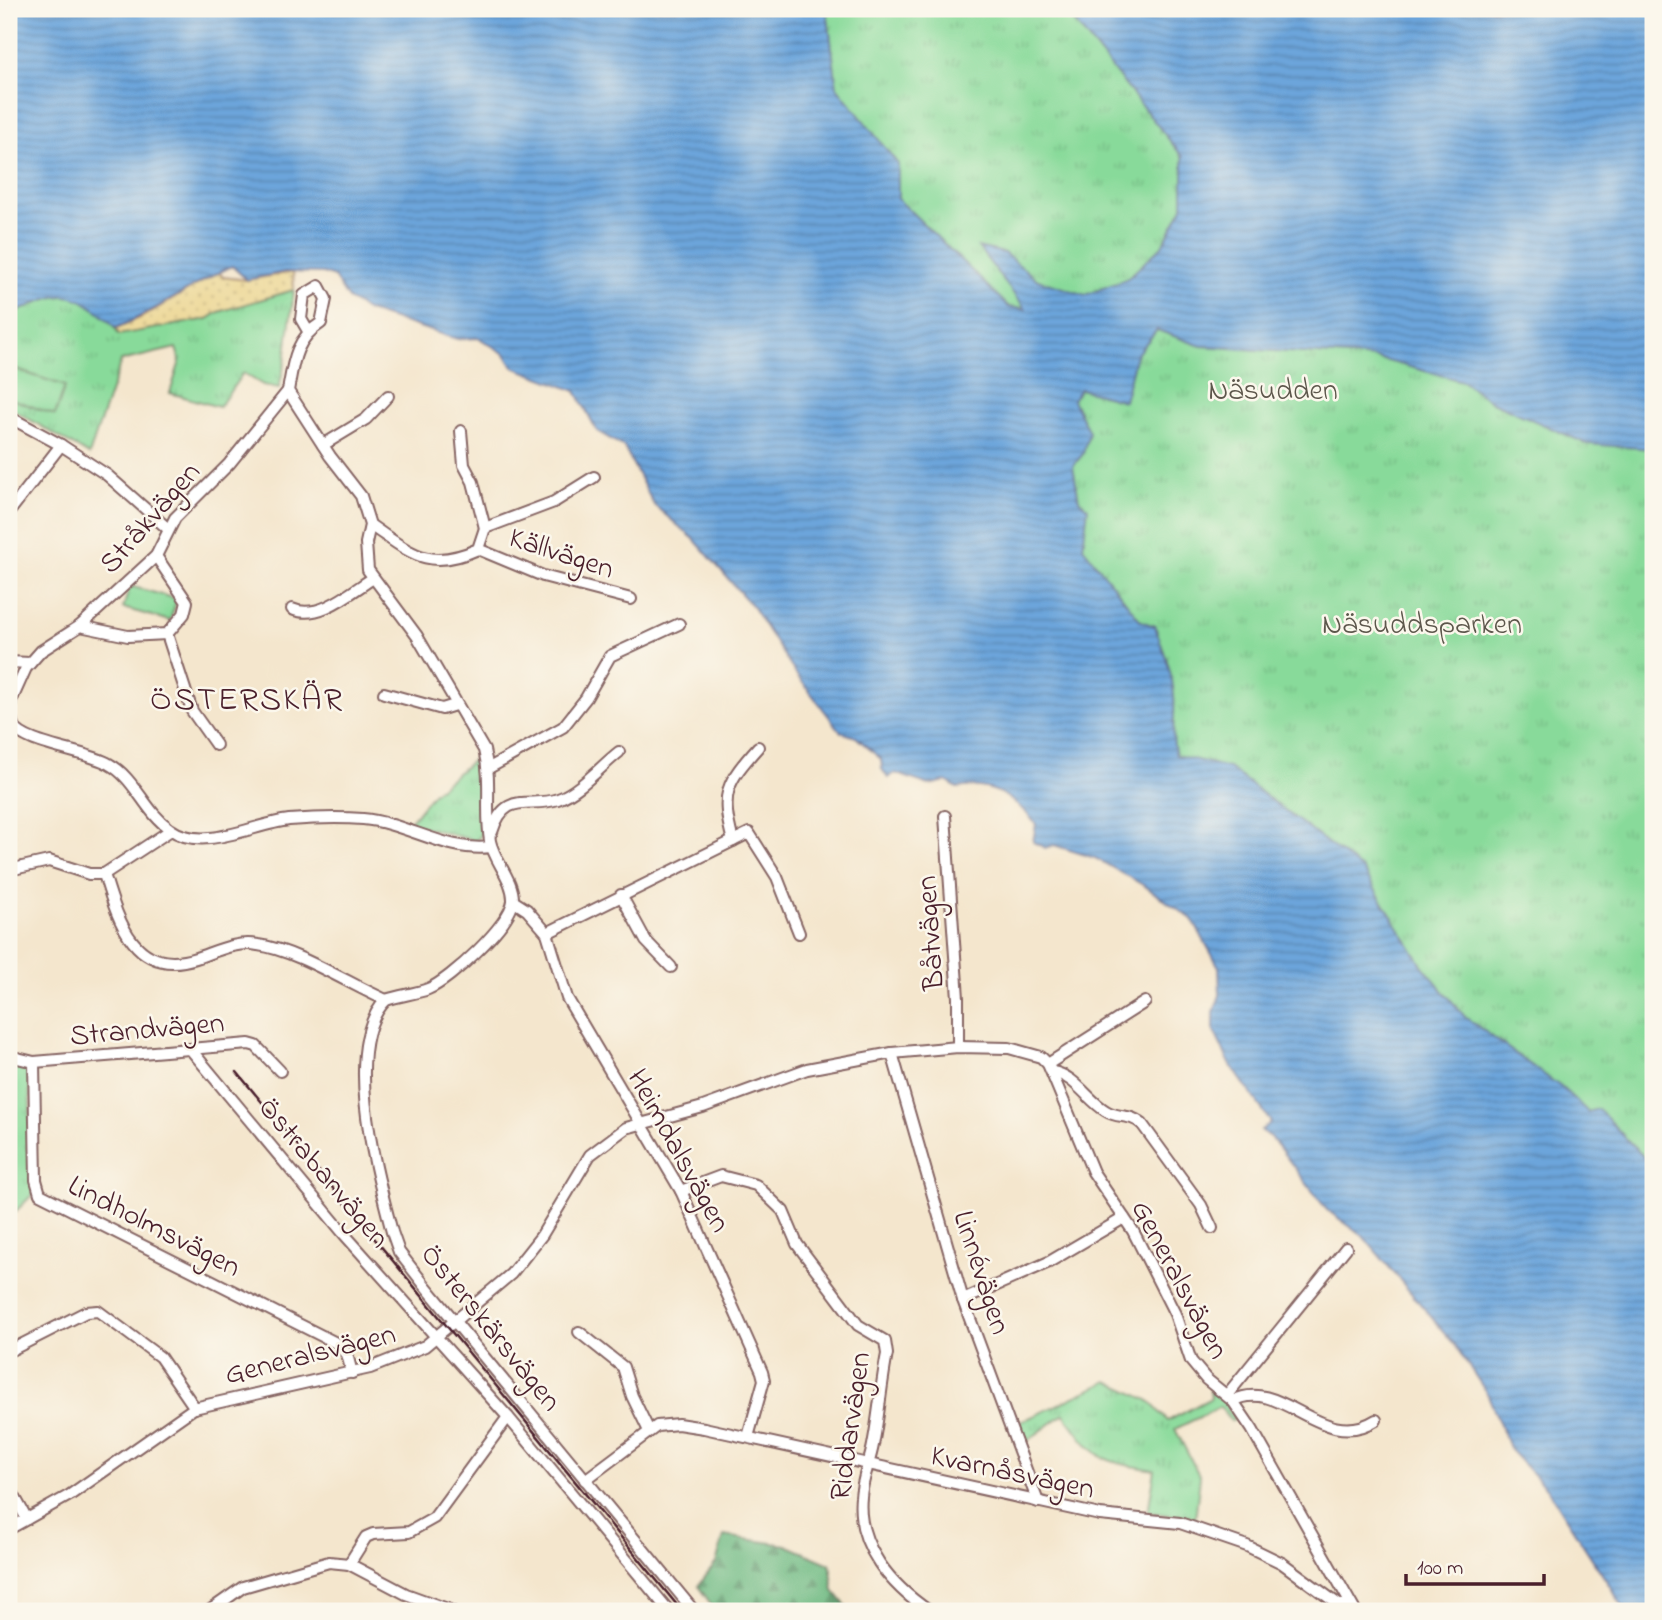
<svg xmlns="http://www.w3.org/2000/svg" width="1662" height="1620" font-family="'Indie Flower',sans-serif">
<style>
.forest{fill:url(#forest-firs);stroke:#5c6c56;stroke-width:2}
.sand{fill:url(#sand-dots);stroke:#9c7c64;stroke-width:2}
.park{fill:url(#park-tufts);stroke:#697c62;stroke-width:2}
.pitch{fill:#88da9a;stroke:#697c62;stroke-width:2}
.water{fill:url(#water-rules);stroke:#5b6283;stroke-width:2}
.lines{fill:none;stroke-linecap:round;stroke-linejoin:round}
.street-casing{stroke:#866564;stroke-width:14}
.street{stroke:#fff;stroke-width:10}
.rail{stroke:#4a1f2b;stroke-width:2.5}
.labels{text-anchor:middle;stroke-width:5;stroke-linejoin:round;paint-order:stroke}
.park-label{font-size:30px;fill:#5d574c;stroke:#fbf7ec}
.street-label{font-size:30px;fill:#4a1f2b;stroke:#fbf7ec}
.quarter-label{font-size:33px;letter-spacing:2px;fill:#4a1f2b;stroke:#fbf7ec}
</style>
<defs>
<pattern id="forest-firs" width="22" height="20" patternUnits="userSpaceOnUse" patternTransform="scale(1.75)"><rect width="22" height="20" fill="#6eba82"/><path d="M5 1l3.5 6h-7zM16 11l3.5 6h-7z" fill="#5c976b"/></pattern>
<pattern id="sand-dots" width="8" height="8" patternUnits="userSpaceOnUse" patternTransform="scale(1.75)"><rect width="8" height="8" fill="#eeda9e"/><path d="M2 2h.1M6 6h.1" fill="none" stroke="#cebb88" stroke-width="1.8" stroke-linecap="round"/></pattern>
<pattern id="park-tufts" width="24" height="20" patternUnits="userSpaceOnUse" patternTransform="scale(1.75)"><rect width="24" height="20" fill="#88da9a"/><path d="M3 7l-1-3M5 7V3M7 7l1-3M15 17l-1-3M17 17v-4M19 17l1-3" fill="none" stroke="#77bb85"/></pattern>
<pattern id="water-rules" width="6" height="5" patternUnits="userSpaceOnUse" patternTransform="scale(1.75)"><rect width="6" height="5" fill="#6ca5db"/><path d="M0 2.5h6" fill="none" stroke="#5b86b2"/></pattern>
</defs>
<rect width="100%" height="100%" fill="#fbf7ec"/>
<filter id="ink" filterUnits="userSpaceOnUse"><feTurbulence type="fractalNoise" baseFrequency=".0143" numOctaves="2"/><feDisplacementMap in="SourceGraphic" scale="14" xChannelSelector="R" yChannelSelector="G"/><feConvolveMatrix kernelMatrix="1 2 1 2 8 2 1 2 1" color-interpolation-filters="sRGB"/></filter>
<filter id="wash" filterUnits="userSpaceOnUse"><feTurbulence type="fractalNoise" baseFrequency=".00686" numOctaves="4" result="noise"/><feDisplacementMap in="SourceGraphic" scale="28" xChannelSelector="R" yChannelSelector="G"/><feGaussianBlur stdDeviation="1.57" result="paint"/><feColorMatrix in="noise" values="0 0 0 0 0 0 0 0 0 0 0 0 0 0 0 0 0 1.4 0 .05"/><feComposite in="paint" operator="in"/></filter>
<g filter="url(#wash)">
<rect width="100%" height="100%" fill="#f4e6cd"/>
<polygon class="forest" points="724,1536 786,1545 830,1564 834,1591 850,1611 716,1611 698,1586 716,1563"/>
<polygon class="sand" points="219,272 223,277 247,280 293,272 294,290 219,312 208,319 119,335 116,328 142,317"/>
<g class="park">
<polygon points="483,9 1618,9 1653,24 1653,1167 1606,1118 1508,1208"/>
<path d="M294,290l-9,72 -6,26 -16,-3 -20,-12 -24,34 -49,-14 10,-32 -4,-13 -55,13 -32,94 -80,-48v-91c34,-17 62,-34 93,-2 7,6 13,12 17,21l89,-16 11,-7z"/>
<path d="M478,756c8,25 0,53 3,79l-5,6 -67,-18 25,-31z"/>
<polygon points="9,1060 26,1066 29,1075 33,1194 9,1218"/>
<path d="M1108,1381l40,19 20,21 43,-23 -1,-7 14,10 11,19 -4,1 -11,-14 -45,22 25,48 -5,42 -47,-7 7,-42c-58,-10 -56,-8 -91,-56l-41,30 -9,-19z"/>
</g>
<g class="pitch">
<polygon points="11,368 65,386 55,415 9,398"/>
<polygon points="130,586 177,599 170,621 123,608"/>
</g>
<path class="water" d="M9,9h818l10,78 61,77v35l111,108 16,2 -47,-62 26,6 34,27 48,15 42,-17 34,-32 21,-39v-50l-119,-148h589v440l-66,-5 -95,-42 -30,-21 -86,-23 -175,-12 -44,-16 -21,25 -12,46 -44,-12 -7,11 16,32 -6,22 -10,12 6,34 9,8 -5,39 58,74 14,5c8,23 17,45 19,69 2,20 -4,40 2,60l53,13 134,102 59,95 43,52 96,70 27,25 10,-3 55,58v444h-27l-79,-122 -37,-39 -22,-55 -33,-50 -93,-110 -35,-25 -56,-73 -10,-6 10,-9 -41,-58 -16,-33v-19l6,-17 -1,-28 -27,-48 -49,-34 -48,-27 -41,-13 -9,3 -12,-6 3,-18c-21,-26 -45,-43 -79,-36l-11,-7 -17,4 -34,-12 -7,5 -6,-9 -1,-10 -25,-22 -15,-5 -45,-58 -44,-68 -58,-67 -40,-34 -30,-58 -27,-16 -21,-40 -63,-24 -8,-13 -26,-16 -22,1 -89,-28 -20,-12 -14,-22 -11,-4 -38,-1 -38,8 -15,-14c-40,19 -76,45 -116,62 -43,-43 -55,-38 -107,-12z"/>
</g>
<g filter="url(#ink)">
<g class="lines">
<g class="street-casing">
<g id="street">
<path d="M308,331l-7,-12 3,-24 15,-9 7,13 -5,24c-26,16 -28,40 -33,68l42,65 31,40 9,29 -4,18 2,27 49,66 67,114c8,30 1,60 6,91 4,20 24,39 23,60 -2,23 -64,80 -85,88 -13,5 -28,6 -42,11 -46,46 -8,177 6,232l7,20 24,31 271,328"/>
<polyline points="9,417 61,445 107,475 167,528"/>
<polyline points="461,431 464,465 473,482 485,528"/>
<polyline points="323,445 366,419 388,396"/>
<polyline points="9,512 61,445"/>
<path d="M370,525c40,27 57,47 108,24l7,-21 69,-26 40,-25"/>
<polyline points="478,549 543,576 631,599"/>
<path d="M292,609c27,12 59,-17 81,-31"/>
<polyline points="80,626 128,636 167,634 184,614 187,602 156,556"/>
<polyline points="167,634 192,711 216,745"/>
<polyline points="9,662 30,663"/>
<path d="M9,673c6,17 -3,35 4,52 9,20 75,26 96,39 26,14 36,48 61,65 33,24 83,-5 119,-9 24,-2 50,-3 74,-1 44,4 84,34 128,28"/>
<polyline points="384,693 442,709 455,705"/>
<polyline points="13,697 26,668 41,651 80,626 156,556 175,518 229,464 288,391"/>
<polyline points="489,768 563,727 586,698 610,656 679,624"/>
<polyline points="945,816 958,998 958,1047"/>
<path d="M492,832c13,-43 38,-23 66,-33 22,-8 43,-33 61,-47"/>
<path d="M733,841c-13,-48 -7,-58 25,-94"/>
<polyline points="9,870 49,861 89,874 104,874 171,830"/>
<path d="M104,874c14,46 30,104 92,84 21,-7 40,-17 62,-13 39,5 91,39 128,55"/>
<polyline points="621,895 646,941 671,967"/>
<polyline points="513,901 527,910 547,933 567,998 681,1191 762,1372 764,1380 748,1437"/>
<polyline points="547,933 749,833 777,877 799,933"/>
<polyline points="192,1051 345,1235 508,1417 669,1611"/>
<polyline points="892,1053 963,1300 1038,1502"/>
<polyline points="9,1056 34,1062 249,1044 256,1046 280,1071"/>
<polyline points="34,1062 36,1180 40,1194 336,1343 347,1354 352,1373"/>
<polyline points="1048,1064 1145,1002"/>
<path d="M1052,1072c23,3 35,28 54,39 12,8 24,2 36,13l59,81 11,23"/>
<path d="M681,1191l40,-15 35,9 27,26 14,33 61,81 27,16 2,13c-6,30 -8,61 -14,91 -3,17 -11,34 -12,52 -5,49 31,89 68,114"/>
<polyline points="963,1300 1049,1262 1124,1218"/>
<polyline points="579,1332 623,1367 632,1396 649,1431"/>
<polyline points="9,1351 86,1312 98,1311 160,1357 195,1408"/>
<polyline points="1227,1395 1346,1248"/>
<path d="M1233,1401c48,-26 89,53 143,19"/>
<polyline points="585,1480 657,1426 678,1424 704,1428 1100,1515 1180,1523 1247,1546 1282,1563 1339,1605 1351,1605"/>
<polyline points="9,1487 27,1519"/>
<polyline points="9,1529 70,1495 194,1408 370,1368 425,1346 511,1274 542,1235 590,1155 626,1128 703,1107 807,1069 892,1053 958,1047 1009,1048 1041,1057 1048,1064 1093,1172 1133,1231 1175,1314 1191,1361 1206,1379 1233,1401 1252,1429 1355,1611"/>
<polyline points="349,1564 366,1537 373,1534 409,1532 434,1518 508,1417"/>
<polyline points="209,1611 243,1587 329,1562 349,1564 406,1594 453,1611"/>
</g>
</g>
<use href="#street" class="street"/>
<polyline class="rail" points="237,1072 682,1611"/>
</g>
</g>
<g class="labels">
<g class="park-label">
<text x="1273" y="399">Näsudden</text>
<text x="1422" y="633">Näsuddsparken</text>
</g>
<g class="street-label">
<text transform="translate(149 517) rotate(-49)" y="10">Stråkvägen</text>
<text transform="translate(562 552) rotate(18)" y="10">Källvägen</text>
<text transform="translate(929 933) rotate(-94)" y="10">Båtvägen</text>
<text transform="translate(147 1028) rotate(-5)" y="10">Strandvägen</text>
<text transform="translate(680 1150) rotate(61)" y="10">Heimdalsvägen</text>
<text transform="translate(325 1172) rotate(50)" y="10">Östrabanvägen</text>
<text transform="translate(155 1225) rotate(27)" y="10">Lindholmsvägen</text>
<text transform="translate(983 1272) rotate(72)" y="10">Linnévägen</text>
<text transform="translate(1181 1279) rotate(62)" y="10">Generalsvägen</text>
<text transform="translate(492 1327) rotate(51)" y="10">Österskärsvägen</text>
<text transform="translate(310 1353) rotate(-14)" y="10">Generalsvägen</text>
<text transform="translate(849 1426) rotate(-82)" y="10">Riddarvägen</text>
<text transform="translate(1013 1471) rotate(12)" y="10">Kvarnåsvägen</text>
</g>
<g class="quarter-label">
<text x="247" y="709">ÖSTERSKÄR</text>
</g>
</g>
<rect width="1662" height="1620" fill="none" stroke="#fbf7ec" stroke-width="35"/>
<path d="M1406 1574v10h138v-10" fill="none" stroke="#4a1f2b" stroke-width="3.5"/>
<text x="1417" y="1574" font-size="21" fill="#4a1f2b" stroke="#fbf7ec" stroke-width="5" paint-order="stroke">100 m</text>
</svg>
